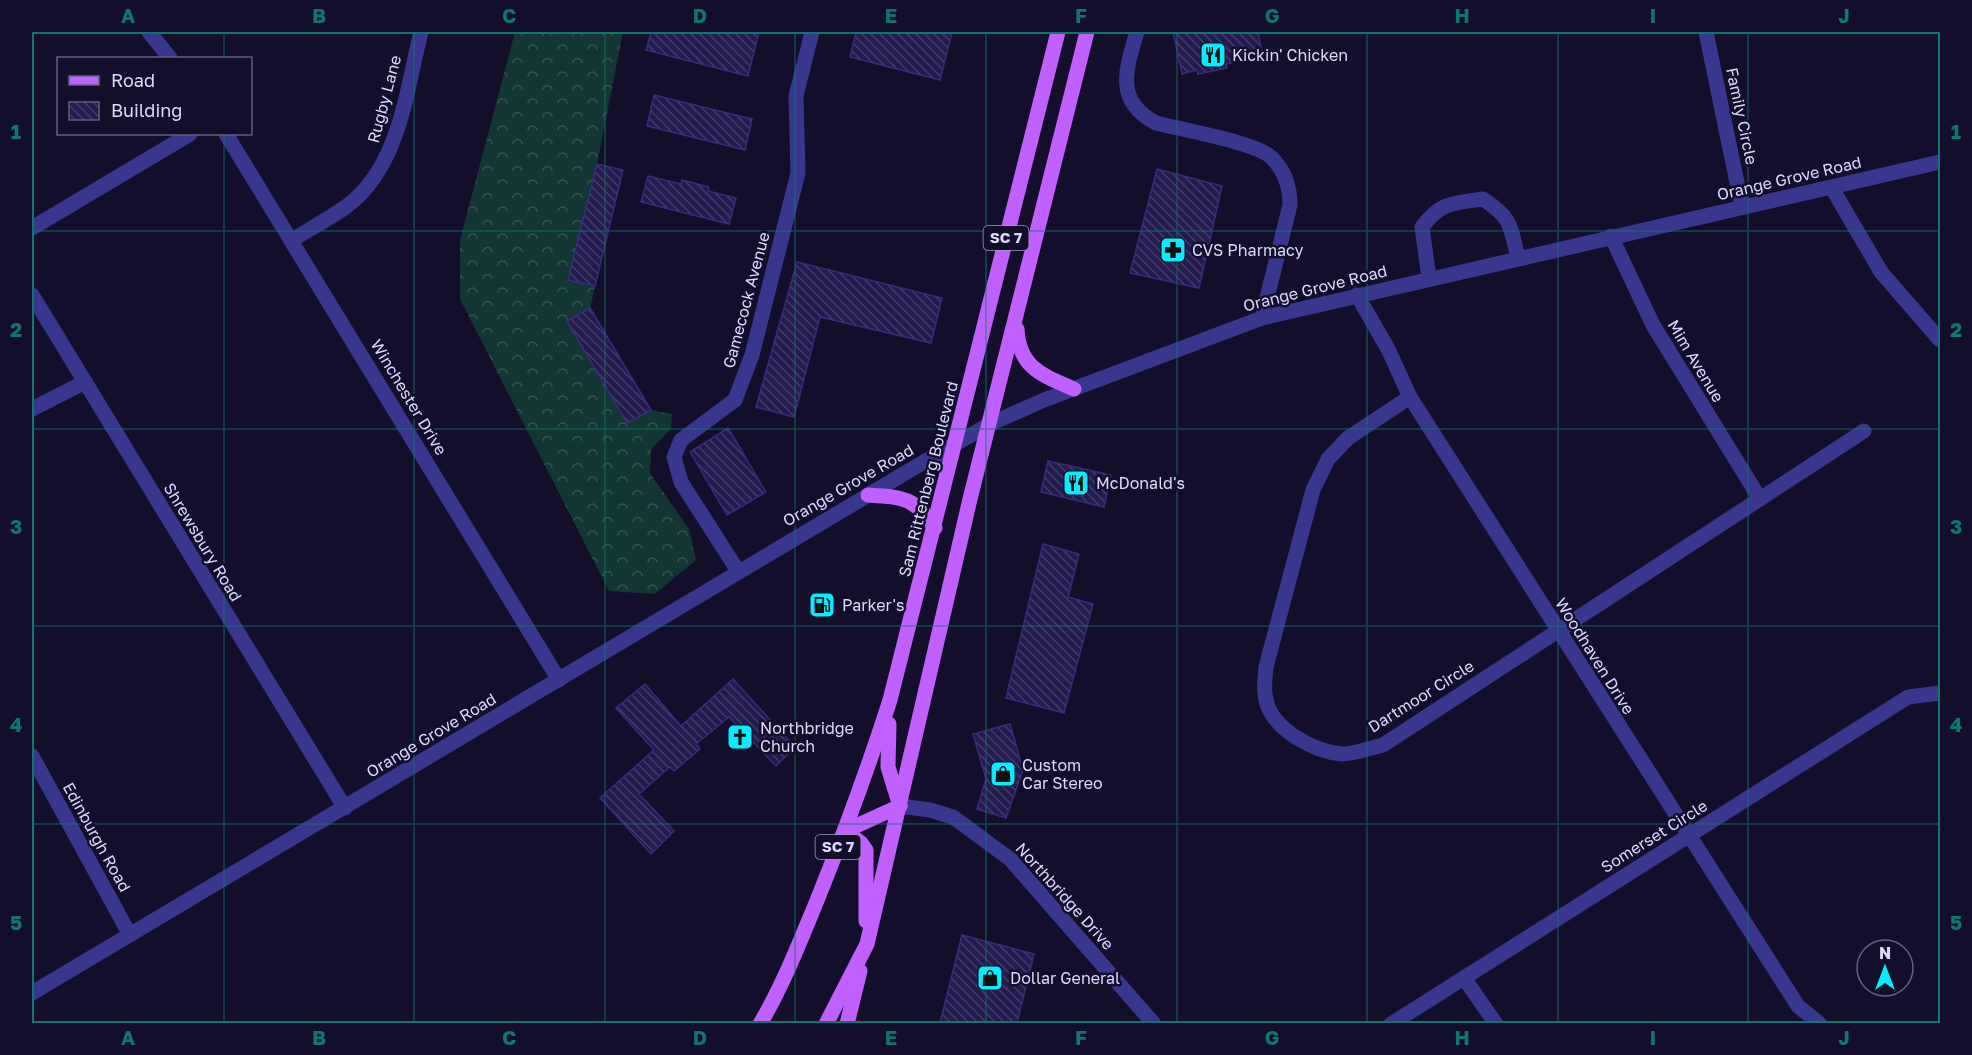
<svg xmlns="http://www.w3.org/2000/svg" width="1972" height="1055" font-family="'Golos Text',sans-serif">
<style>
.forest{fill:url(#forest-crowns)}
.building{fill:url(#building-back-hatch);stroke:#382b7b;stroke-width:1.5}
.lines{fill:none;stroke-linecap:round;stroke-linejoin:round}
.minor{stroke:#38378d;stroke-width:15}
.major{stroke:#bf60ff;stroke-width:15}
.grid{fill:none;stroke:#0f766e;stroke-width:1.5;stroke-opacity:0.55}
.labels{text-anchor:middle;stroke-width:5;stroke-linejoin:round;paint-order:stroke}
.shield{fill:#130f2b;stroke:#a09cbf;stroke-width:1.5}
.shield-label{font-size:15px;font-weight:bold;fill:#dcd9ff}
.poi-label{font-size:16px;fill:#dcd9ff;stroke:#130f2b;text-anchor:start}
.street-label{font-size:16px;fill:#dcd9ff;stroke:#130f2b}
.neatline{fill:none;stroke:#0f766e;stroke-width:2}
.grid-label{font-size:20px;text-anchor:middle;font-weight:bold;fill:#0f766e}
</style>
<defs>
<pattern id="forest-crowns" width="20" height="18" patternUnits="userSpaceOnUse" patternTransform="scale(1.5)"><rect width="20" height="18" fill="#123633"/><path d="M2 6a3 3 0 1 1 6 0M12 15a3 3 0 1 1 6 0" fill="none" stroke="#345252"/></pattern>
<pattern id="building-back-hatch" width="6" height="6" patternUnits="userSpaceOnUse" patternTransform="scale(1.5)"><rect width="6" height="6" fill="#231a4d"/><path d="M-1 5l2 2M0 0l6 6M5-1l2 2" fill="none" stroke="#423b68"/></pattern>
</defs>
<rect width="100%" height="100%" fill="#130f2b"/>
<polygon class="forest" points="515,32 623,32 597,164 568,280 595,287 590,308 567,322 627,423 651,410 672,414 671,428 651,450 650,473 689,529 696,560 655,594 609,591 460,299 460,240"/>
<g class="building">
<polygon points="651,32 759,32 748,76 646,50"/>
<polygon points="856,32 952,32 940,80 850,57"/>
<polygon points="1173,32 1258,32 1262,52 1235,58 1236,62 1226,64 1227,68 1198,74 1197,70 1182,74"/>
<polygon points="654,95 752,119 745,150 647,126"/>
<polygon points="597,164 623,170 595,286 568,280"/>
<polygon points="1157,169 1222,186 1199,288 1130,273"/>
<polygon points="648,176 681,184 682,180 709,187 708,191 736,198 729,224 641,202"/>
<polygon points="797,262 942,298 931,343 820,317 794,417 756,407"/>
<polygon points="590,308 651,410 627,423 567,321"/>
<polygon points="728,428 766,492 727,515 690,452"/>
<polygon points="1048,461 1111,475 1104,507 1041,492"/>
<polygon points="1043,544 1079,554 1068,597 1093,604 1064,713 1006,698"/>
<polygon points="733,679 795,747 776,766 729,717 696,744 700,749 674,771 670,767 639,794 674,831 651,854 600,798 654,750 616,708 645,684 681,726"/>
<polygon points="1010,724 1023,770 1006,818 977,809 986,779 973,734"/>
<polygon points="962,935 1034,954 1017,1023 940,1023"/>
</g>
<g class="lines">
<g class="minor">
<polyline points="149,32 170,58"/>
<path d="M1137,32c-11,37 -23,69 19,91 23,6 102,20 116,35 13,13 18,29 18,47l-28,113"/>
<polyline points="1706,32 1742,207"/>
<polyline points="226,134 559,680"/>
<polyline points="1832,188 1881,272 1940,340"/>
<polyline points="32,228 190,134"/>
<polyline points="1611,236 1653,325 1760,499"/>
<path d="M292,240c18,-11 38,-22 55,-34 53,-40 59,-115 74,-174"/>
<path d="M1429,278l-7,-51c19,-25 31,-24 61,-28 29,19 27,26 35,59"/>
<polyline points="32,295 345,808"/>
<polyline points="1357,295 1388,349 1410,397 1798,1006 1820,1024"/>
<path d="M1410,397l-62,41 -20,21 -15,31 -47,177c-1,13 -3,24 1,37 9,27 48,48 75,50 12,0 28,-6 41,-9l481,-314"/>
<polyline points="32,409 85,382"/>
<polyline points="738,571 681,482 674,457 681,440 735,400 752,355 798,173 796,96 812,32"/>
<polyline points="32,756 130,935"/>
<polyline points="900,806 930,810 953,817 1010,859 1154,1024"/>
<polyline points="1464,978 1496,1024"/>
<polyline points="32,993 917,466 990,424 1044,400 1262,318 1940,162"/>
<polyline points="1391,1024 1908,697 1940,693"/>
</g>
<g class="major">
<path d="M1017,329c2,39 25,46 57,60"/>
<path d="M868,495c34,2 47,2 67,33"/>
<polyline points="889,724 888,767 900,806"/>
<polyline points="866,921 866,850 861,843 845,831 900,806"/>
<path d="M760,1024c23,-39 39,-80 56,-121 27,-67 52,-134 74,-203l168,-668"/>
<polyline points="826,1024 867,944 970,499 1087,32"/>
<polyline points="847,1024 860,971"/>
</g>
</g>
<path class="grid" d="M224,32v26M414,32v992M605,32v992M795,32v992M986,32v992M1177,32v992M1367,32v992M1558,32v992M1748,32v992M224,134v890M32,231h1908M32,429h1908M32,626h1908M32,824h1908"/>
<defs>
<g id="restaurant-square" transform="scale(1.35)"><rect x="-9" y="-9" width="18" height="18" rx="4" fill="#05eeff" stroke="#130f2b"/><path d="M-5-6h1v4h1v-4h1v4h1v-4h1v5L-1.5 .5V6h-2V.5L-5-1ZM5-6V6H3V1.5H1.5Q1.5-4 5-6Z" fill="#111"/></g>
<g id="pharmacy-square" transform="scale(1.35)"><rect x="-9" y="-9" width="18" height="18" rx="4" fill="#05eeff" stroke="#130f2b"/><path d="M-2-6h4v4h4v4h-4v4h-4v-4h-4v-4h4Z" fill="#111"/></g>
<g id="fuel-square" transform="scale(1.35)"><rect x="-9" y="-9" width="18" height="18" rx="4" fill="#05eeff" stroke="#130f2b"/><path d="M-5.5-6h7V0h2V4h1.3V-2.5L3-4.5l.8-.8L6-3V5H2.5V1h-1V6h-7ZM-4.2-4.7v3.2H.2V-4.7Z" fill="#111"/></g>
<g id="church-square" transform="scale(1.35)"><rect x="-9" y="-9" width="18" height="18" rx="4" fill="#05eeff" stroke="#130f2b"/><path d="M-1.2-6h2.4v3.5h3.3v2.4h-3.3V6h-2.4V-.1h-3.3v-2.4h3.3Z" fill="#111"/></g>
<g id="shop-square" transform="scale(1.35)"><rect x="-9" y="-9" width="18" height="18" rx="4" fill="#05eeff" stroke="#130f2b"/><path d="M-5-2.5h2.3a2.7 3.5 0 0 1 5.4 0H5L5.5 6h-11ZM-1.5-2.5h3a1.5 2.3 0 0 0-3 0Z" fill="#111"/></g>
</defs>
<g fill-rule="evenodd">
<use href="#restaurant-square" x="1213" y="55"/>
<use href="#pharmacy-square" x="1173" y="250"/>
<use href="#restaurant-square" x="1076" y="483"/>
<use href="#fuel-square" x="822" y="605"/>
<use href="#church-square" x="740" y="737"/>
<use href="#shop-square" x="1003" y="774"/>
<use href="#shop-square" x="990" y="978"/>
</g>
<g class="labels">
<g class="shield">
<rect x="983.5" y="226" width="45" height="24" rx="4.5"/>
<rect x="815.5" y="835" width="45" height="24" rx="4.5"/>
</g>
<g class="shield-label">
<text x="1006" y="243">SC 7</text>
<text x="838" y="852">SC 7</text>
</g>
<g class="poi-label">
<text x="1232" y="61">Kickin' Chicken</text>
<text x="1192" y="256">CVS Pharmacy</text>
<text x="1096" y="489">McDonald's</text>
<text x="842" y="611">Parker's</text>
<text x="760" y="734">Northbridge<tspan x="760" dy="18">Church</tspan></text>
<text x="1022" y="771">Custom<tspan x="1022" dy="18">Car Stereo</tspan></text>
<text x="1010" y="984">Dollar General</text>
</g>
<g class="street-label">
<text transform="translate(384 99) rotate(-75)" y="6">Rugby Lane</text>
<text transform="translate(1742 116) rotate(78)" y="6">Family Circle</text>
<text transform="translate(1789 178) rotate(-13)" y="6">Orange Grove Road</text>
<text transform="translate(1315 288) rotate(-14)" y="6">Orange Grove Road</text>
<text transform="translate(746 300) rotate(-75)" y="6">Gamecock Avenue</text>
<text transform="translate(1696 361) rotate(59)" y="6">Mim Avenue</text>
<text transform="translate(409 397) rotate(59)" y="6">Winchester Drive</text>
<text transform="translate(928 479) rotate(-76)" y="6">Sam Rittenberg Boulevard</text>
<text transform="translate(848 485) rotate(-30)" y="6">Orange Grove Road</text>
<text transform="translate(203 542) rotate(59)" y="6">Shrewsbury Road</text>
<text transform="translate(1595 656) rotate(58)" y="6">Woodhaven Drive</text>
<text transform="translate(1421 696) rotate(-32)" y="6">Dartmoor Circle</text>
<text transform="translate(431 735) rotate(-31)" y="6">Orange Grove Road</text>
<text transform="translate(1654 836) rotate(-32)" y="6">Somerset Circle</text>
<text transform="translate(97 837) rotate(61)" y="6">Edinburgh Road</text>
<text transform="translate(1065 896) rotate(48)" y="6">Northbridge Drive</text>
</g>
</g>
<rect width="1972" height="1055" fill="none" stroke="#130f2b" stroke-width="66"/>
<rect x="57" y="57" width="195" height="78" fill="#130f2b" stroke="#636080" stroke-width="1.5"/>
<rect x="69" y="76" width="30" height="9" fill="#bf60ff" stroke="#636080" stroke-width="1.5"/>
<text x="111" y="87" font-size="18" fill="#dcd9ff">Road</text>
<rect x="69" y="102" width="30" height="18" fill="url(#building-back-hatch)" stroke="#636080" stroke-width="1.5"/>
<text x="111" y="117" font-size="18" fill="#dcd9ff">Building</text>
<g transform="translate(1885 968)"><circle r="28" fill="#130f2b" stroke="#636080" stroke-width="1.5"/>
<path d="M0-4.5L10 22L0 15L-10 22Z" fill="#05eeff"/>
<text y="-9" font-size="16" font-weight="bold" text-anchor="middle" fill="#dcd9ff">N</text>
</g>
<rect x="33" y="33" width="1906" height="989" class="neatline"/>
<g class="grid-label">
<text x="128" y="23">A</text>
<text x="319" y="23">B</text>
<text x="509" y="23">C</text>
<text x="700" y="23">D</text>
<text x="891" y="23">E</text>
<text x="1081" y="23">F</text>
<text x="1272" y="23">G</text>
<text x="1462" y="23">H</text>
<text x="1653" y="23">I</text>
<text x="1844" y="23">J</text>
<text x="16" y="139">1</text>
<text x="1956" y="139">1</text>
<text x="16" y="337">2</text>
<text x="1956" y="337">2</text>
<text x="16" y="534">3</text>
<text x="1956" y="534">3</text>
<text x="16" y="732">4</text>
<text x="1956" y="732">4</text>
<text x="16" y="930">5</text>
<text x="1956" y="930">5</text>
<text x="128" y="1045">A</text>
<text x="319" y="1045">B</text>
<text x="509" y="1045">C</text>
<text x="700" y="1045">D</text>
<text x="891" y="1045">E</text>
<text x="1081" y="1045">F</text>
<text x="1272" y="1045">G</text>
<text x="1462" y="1045">H</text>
<text x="1653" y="1045">I</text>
<text x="1844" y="1045">J</text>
</g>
</svg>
